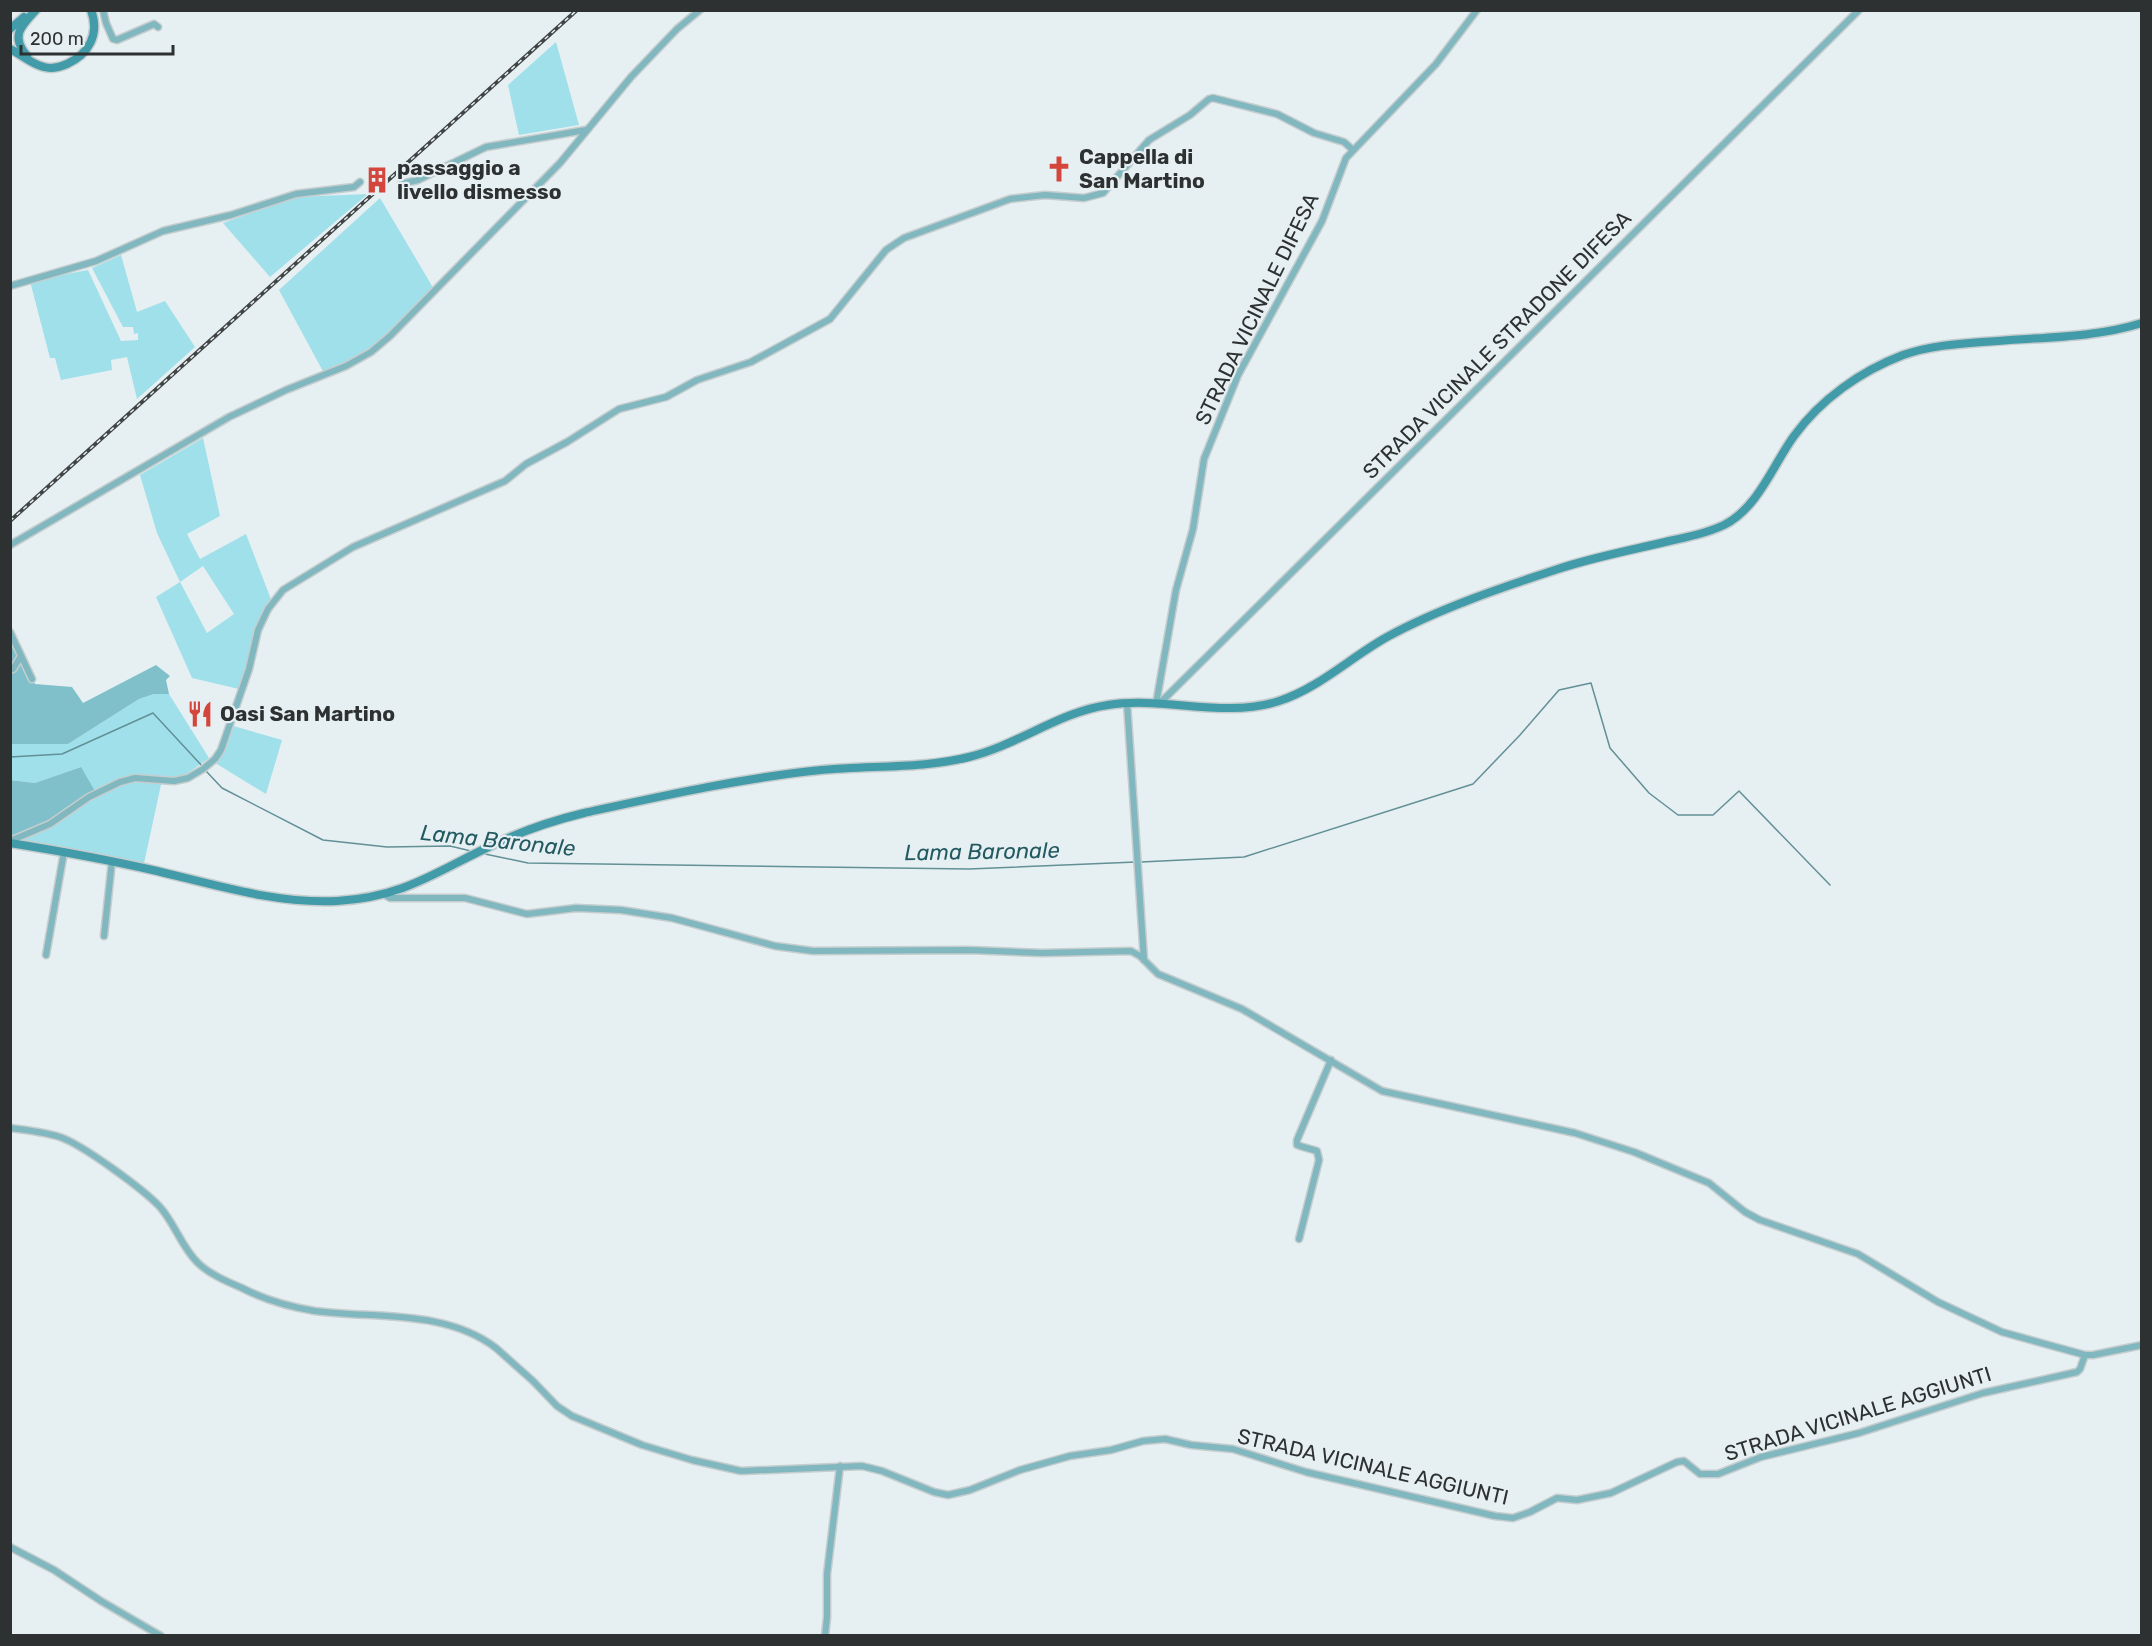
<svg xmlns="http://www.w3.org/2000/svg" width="2152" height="1646" font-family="Rubik,sans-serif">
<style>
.green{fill:#a0e0ea;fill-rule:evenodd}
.forest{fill:#7fc0ca}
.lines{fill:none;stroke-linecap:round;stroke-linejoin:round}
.stream{stroke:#629096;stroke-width:1.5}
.street-casing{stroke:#c5cdce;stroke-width:9}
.secondary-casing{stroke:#c5cdce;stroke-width:11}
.street{stroke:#81b7bf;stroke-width:6}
.secondary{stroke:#419ba8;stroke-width:8}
.rail-casing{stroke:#414546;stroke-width:4}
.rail{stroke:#e6eff1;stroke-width:1.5;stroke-dasharray:4.5;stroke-linecap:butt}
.labels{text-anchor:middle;stroke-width:4.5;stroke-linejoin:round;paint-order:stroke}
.poi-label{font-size:21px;font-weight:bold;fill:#2d3131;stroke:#e6eff1;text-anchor:start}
.street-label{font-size:21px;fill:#2d3131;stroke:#e6eff1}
.water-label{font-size:22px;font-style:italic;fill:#235a62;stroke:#e6eff1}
</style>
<rect width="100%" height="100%" fill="#e6eff1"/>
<g class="green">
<polygon points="556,42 579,125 519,135 508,85"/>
<polygon points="368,194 270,277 223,223 296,197"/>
<polygon points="380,198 435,291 366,355 325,375 279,290"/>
<polygon points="121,255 137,312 165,301 195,347 137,399 127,357 111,360 112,370 61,380 55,358 50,358 30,281 88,270 121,341 138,340 138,333 134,334 133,327 123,327 92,268"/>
<path d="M203,438l17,78 -33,18 13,25 46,-25 26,68 -19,40 -14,47 -47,-11 -36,-81 24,-15 -23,-49 -17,-58zM203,566l31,48 -27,19 -27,-51z"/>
<polygon points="154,694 169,694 209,758 177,781 162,780 143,868 11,843 81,767 35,783 11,780 11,744 68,744 139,699"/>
<polygon points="230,725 282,740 266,794 212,761 218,755"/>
</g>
<g class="forest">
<polygon points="10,632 35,684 72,687 83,703 156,665 170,676 166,680 169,694 154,694 139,699 68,744 11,744"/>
<polygon points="81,767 96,793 55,821 11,842 10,780 35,783"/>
</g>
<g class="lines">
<g class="stream">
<polyline points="10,757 62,754 153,713 203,767"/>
<polyline points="206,771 222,788 323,840 387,847 450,846 471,851"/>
<polyline points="485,854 528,863 969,869 1136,862"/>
<polyline points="1141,862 1244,857 1473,784 1520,735 1559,690 1591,683 1610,748 1649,793 1678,815 1713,815 1739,791 1830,885"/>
</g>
<g class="street-casing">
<g id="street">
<polyline points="103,10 106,23 113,39 117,40 154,24 158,27"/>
<polyline points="401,184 418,180 486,147 586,130"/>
<polyline points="10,286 96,261 163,231 231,215 296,194 354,187 360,182"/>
<polyline points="10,545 229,417 286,390 346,366 371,352 390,336 560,163 631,77 677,29 700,10"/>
<polyline points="10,632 32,679"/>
<polyline points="13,669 21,656"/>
<polyline points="1127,703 1144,960"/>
<polyline points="1156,704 1176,590 1193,529 1204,459 1238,375 1322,221 1346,158 1436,64 1477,10"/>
<polyline points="1159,704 1859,10"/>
<polyline points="10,841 50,824 89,797 120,782 135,778 174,781 188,778 203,769 215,759 221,750 249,669 258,630 268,609 283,590 353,547 505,481 526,464 567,442 619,409 666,397 697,380 751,362 830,319 886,250 904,238 1010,199 1045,195 1084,198 1103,193 1149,140 1190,115 1209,99 1213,98 1277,114 1314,133 1344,142 1353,150"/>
<polyline points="385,895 390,898 465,898 527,914 576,908 621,910 672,918 775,946 813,951 969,950 1042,953 1131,951 1140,956 1158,974 1242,1009 1382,1091 1575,1133 1634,1152 1709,1183 1745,1212 1760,1220 1858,1254 1938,1302 2002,1332 2085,1355 2093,1355 2142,1345"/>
<polyline points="104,936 112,861"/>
<polyline points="46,955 64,852"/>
<path d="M10,1128c17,2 34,4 50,9 23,8 83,52 100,70 15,17 22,41 38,56 11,11 30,19 44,25 21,11 49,19 73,23 60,8 130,-2 181,37l37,33 24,25 15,10 70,29 50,15 49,11 121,-5 20,5 52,21 14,3 22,-5 50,-20 50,-14 41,-6 32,-9 22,-2 26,6 42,4 73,23 189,44 18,2 17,-6 27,-14 20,2 34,-7 66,-31 7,-1 16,13h18l43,-17 98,-24 124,-40 94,-21 3,-3 5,-14"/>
<polyline points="1299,1239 1319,1160 1317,1151 1300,1146 1297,1145 1297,1140 1331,1060"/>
<polyline points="10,1547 54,1570 101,1601 161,1636"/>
<polyline points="825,1636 827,1617 827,1574 840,1466"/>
</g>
</g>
<g class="secondary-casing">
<g id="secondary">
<polyline points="10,29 24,17"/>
<path d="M10,49c11,5 21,15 34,18 7,2 16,0 23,-3 22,-10 33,-30 24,-54"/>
<path d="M27,56c-17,-20 -6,-30 9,-46"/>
<path d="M10,843c50,8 99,17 147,28 59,14 119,33 180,30 69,-4 101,-31 160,-58 28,-13 58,-23 87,-30 78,-17 158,-35 237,-43 49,-5 101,-1 148,-13 49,-12 90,-45 139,-52 57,-9 115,14 171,-4 40,-13 72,-44 108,-64 51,-28 116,-50 171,-68 36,-12 74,-19 111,-28 19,-4 38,-8 55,-16 34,-17 49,-60 70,-89 27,-37 67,-65 109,-81 26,-9 52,-11 79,-13 53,-5 109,-3 160,-19"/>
</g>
</g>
<use href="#street" class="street"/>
<use href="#secondary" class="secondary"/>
<g class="rail-casing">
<polyline id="rail" points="10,521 577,10"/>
</g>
<use href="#rail" class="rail"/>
</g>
<defs>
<g id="church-bare" transform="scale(2.07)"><path d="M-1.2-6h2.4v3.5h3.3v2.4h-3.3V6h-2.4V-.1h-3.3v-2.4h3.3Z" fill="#d4463c" stroke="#e6eff1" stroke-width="2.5" paint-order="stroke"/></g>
<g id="building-bare" transform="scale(2.07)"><path d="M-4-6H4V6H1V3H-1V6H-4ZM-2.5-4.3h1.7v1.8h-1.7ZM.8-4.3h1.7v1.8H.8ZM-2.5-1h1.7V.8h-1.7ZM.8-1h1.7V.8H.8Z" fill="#d4463c" stroke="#e6eff1" stroke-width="2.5" paint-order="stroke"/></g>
<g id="restaurant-bare" transform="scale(2.07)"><path d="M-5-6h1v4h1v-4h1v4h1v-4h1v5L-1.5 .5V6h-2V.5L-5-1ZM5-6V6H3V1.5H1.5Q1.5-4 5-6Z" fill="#d4463c" stroke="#e6eff1" stroke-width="2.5" paint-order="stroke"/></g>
</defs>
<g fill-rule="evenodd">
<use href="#church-bare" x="1059" y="169"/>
<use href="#building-bare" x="377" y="180"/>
<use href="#restaurant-bare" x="200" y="714"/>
</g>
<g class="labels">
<g class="poi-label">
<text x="1079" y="164">Cappella di<tspan x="1079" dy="24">San Martino</tspan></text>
<text x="397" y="175">passaggio a<tspan x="397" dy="24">livello dismesso</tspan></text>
<text x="220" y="721">Oasi San Martino</text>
</g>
<g class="street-label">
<text transform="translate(1257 309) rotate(-64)" y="7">STRADA VICINALE DIFESA</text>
<text transform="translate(1497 345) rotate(-45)" y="7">STRADA VICINALE STRADONE DIFESA</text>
<text transform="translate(1858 1414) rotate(-17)" y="7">STRADA VICINALE AGGIUNTI</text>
<text transform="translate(1373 1467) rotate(13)" y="7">STRADA VICINALE AGGIUNTI</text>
</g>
<g class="water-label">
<text transform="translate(498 840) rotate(6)" y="8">Lama Baronale</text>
<text transform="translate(982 851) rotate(-1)" y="8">Lama Baronale</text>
</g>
</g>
<rect width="2152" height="1646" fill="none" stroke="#2d3131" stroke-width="24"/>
<path d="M21 45v9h152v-9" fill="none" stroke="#2d3131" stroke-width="3"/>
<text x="30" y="45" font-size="18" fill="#2d3131" stroke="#e6eff1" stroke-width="4.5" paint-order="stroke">200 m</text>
</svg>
